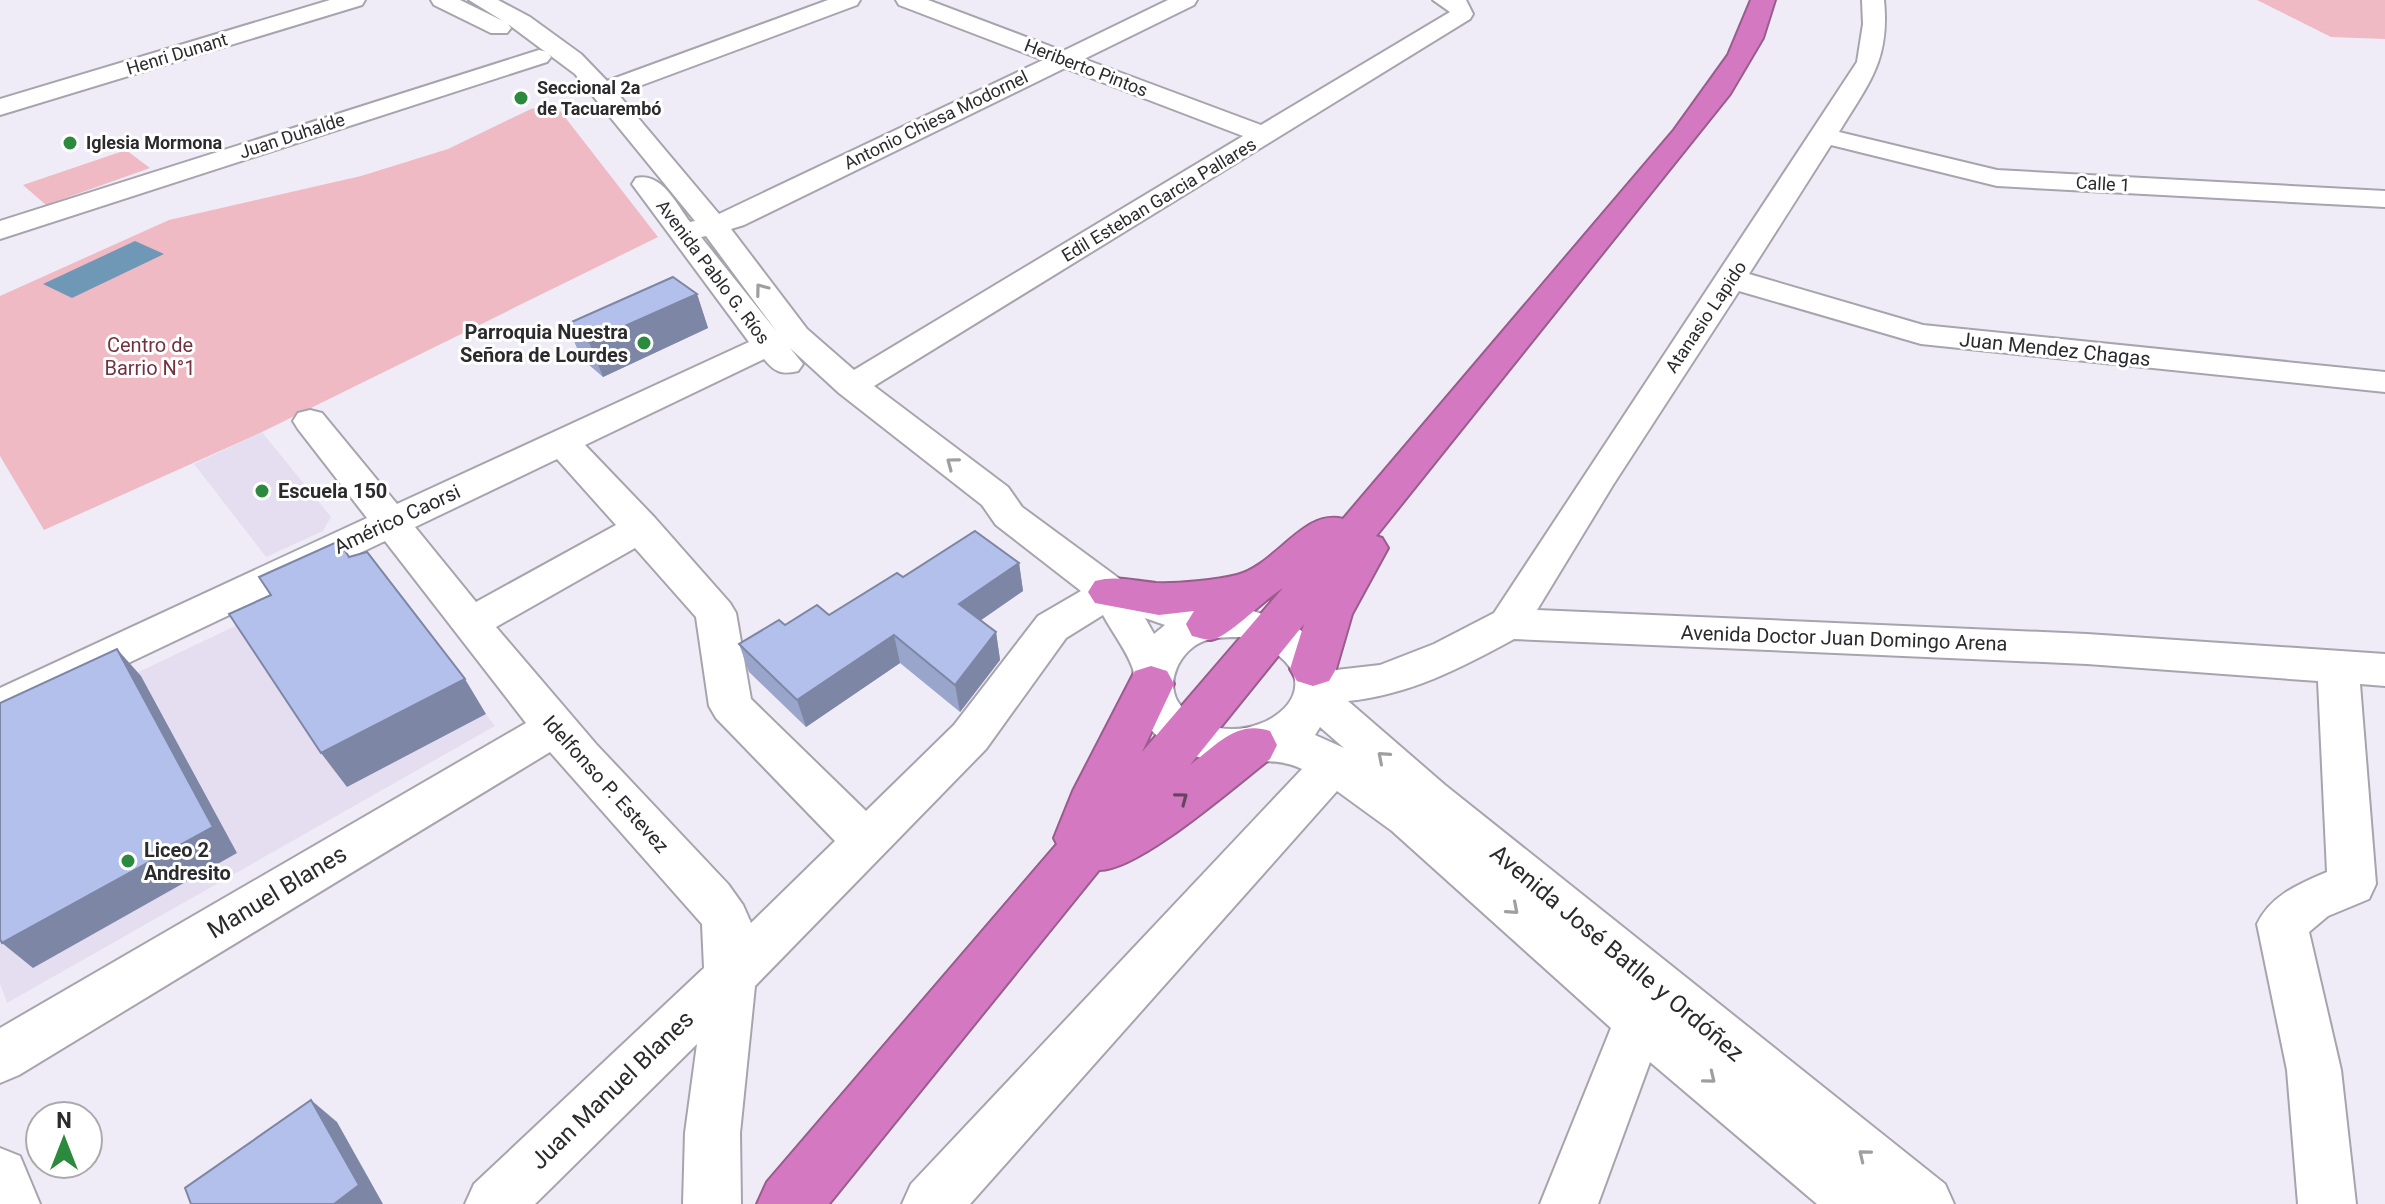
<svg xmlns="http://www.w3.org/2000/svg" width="2385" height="1204" font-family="Roboto,sans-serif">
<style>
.built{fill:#e5def0}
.green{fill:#efbac3}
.water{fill:#6f97b6}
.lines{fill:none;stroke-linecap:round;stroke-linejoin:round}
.minor-casing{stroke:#a7a4ad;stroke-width:4}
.highway-casing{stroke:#995d8d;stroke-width:4}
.minor{fill:#fff;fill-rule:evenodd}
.highway{fill:#d478c1;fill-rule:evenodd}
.wall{fill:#9aa5cb}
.shaded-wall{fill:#7d86a5}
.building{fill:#b3c0ec;stroke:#7d86a5;stroke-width:2}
.oneway{stroke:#a09fa0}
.oneway2{stroke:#664561}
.poi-dot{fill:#2b8a3d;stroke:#fff;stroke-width:3}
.labels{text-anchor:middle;stroke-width:6;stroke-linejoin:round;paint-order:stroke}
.far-street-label{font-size:18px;fill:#2b2a2d;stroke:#fff}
.far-poi-label{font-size:18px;font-weight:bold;fill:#2b2a2d;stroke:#fff;text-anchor:start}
.poi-label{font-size:20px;font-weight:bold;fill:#2b2a2d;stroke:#fff;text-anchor:start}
.park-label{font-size:20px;fill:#733242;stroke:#fff}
.street-label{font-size:20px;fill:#2b2a2d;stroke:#fff}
.near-street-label{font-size:24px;fill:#2b2a2d;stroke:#fff}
</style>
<rect width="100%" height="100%" fill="#f0ecf7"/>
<g class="built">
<polygon points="262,432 331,517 323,531 266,557 194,464"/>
<polygon points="344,574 381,577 495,726 7,1003 0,984 0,738"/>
</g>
<g class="green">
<polygon points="2257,0 2385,0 2385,39 2331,37"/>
<polygon points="554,103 658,237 262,432 44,530 0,456 0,296 169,220 361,176 448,149 531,109"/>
<polygon points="126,150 150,168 46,205 23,185"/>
</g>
<polygon class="water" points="135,241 164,254 72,298 43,284"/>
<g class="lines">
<g class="minor-casing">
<g id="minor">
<polygon points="330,0 365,0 362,5 0,115 0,99"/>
<path d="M431,0h29l43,21 -34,-21h29l32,17 51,37 26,27 221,-81h32l-3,5 -239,89 101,120 324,-154 -144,-55 -3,-5h32l135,51 105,-51h29l-3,5 -110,54 177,66 189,-113 -17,-12h33l7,14 -3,5 -596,367 134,101 14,20 102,75 86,28 31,-3 51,17 29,21 15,25 44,-5 54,-21 60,-31 363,-551 6,-38 -1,-24h22c6,60 -15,83 -45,132l158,38 388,21v16l-388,-21 -166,-41 -82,129 174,51 462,47v20l-464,-48 -182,-53 -126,194 -76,125 550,24 298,20v32l-25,-2 16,200 -7,15 -41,17 -19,16 32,138 15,134h-58l-11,-134 -30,-146c14,-29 42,-40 70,-52l-9,-191 -231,-17 -573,-25c-53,29 -105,56 -166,62l97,84 500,399 9,20h-137l-167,-142 -52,142h-58l71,-176 -219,-197 -55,-40 -367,413h-68l9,-20 391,-415c-29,-14 -54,-4 -84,-8 -37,-5 -74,-24 -84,-62 -3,-10 1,-21 -1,-30 -6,-18 -21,-37 -30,-54l-37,23 -80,111 -231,237 -15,147 1,71h-58l2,-71 12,-89 -162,160h-70l9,-20 230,-216 -2,-44 -152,-172 -531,323 -19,8v-55l526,-305 -141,-182 -385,183v-36l367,-170 -69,-89 -5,-8 5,-8 12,-3 12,3 75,91 352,-162 -117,-158 4,-6c26,-6 40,26 54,44l5,-1 -120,-147 -67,-50 3,4 -4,5h-16l-57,-28zM1065,68l178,68 -389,234 -47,-41 -76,-100 13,-4zM706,236l71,96 -76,-95zM790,348l49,45 143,112 14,20 85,66 -43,25 -84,109 -88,86 -115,-112 -15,-86 -6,-10 -75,-85 -70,-73 179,-86c11,13 17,16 34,12l5,-7zM557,459l59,66 -140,77 -61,-75zM635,548l61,69 13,89 7,12 119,123 -84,82 -8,-18 -15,-21 -132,-140 -100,-117zM1145,618l20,7 -11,9zM1241,637c129,43 -5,135 -60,69 -19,-22 0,-57 23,-65 11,-4 25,-4 37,-4zM1320,727l24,21 -29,-13z"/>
<polygon points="539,50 547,52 551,57 547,62 0,239 0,221"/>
<polygon points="0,1148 20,1156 40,1204 0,1204"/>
</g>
</g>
<g class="highway-casing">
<path id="highway" d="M1751,0h24l-12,38 -33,56 -354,442 6,2 6,10 -36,66 -16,55 -7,12 -16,5 -16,-5 -7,-12 14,-45 -114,141c27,-20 46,-45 80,-34l7,14 -7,14c-34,26 -131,112 -171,111l-270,334h-72l10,-22 290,-338 -3,-6 19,-47 62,-120 16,-5 16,5 7,13 -32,68 141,-164c-20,12 -54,49 -72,52 -6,0 -13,-3 -19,-4l-6,-12 8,-13 -35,4 -64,-12 -7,-11 7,-11c21,-6 39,0 61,2 21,1 61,-3 81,-8 39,-10 67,-67 106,-56l331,-389 54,-75z"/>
</g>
<use href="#minor" class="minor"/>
<use href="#highway" class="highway"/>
</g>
<g class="wall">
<polygon points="697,294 708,328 603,377 581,358 567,324"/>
<polygon points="1019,563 1023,591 980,620 996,632 1000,660 960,712 900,663 806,727 749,672 739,644 785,625 829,615 903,577"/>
</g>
<g class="shaded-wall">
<polygon points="697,294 708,328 603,377 589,342"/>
<polygon points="1019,563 1023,591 964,632 959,604"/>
<polygon points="996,632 1000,660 960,712 955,685"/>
<polygon points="894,635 900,663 806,727 797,700"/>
<polygon points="117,649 141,676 237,853 33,968 2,943"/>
<polygon points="465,679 486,714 347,787 321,753"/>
<polygon points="311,1100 337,1122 383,1204 334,1204"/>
</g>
<g class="building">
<polygon points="673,277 697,294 589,342 567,324"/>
<polygon points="975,531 1019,563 959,604 996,632 955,685 894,635 797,700 739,644 779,620 785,625 817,605 829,615 897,573 903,577"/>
<polygon points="339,541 349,557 367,552 465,679 321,753 229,614 271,595 259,577"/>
<polygon points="117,649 213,827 2,943 0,939 0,703"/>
<polygon points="311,1100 359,1185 334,1204 191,1204 185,1188"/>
</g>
<defs><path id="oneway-chevron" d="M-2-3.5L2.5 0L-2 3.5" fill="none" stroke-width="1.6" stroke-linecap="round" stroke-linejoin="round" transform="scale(2)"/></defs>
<g class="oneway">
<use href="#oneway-chevron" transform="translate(761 289) rotate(-127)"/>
<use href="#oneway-chevron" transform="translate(952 463) rotate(-143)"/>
<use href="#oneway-chevron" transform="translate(1383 757) rotate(-139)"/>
<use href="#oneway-chevron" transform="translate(1513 909) rotate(41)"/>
<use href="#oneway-chevron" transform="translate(1710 1078) rotate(39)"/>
<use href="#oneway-chevron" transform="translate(1864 1155) rotate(-141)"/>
</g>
<use class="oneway2" href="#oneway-chevron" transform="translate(1182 798) rotate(-37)"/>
<g class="poi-dot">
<circle cx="521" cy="98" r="8"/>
<circle cx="70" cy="143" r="8"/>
<circle cx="644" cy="343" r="8"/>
<circle cx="262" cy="491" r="8"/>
<circle cx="128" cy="861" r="8"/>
</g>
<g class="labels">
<g class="far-street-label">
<text transform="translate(177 54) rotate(-17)" y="6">Henri Dunant</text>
<text transform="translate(1086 68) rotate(21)" y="6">Heriberto Pintos</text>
<text transform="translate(936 120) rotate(-26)" y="6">Antonio Chiesa Modornel</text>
<text transform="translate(292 136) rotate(-18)" y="6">Juan Duhalde</text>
<text transform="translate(2103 184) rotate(3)" y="6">Calle 1</text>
<text transform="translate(1159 200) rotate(-31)" y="6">Edil Esteban Garcia Pallares</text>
<text transform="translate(713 272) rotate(53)" y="6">Avenida Pablo G. Ríos</text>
<text transform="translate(1706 317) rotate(-56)" y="6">Atanasio Lapido</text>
</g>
<g class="far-poi-label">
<text x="537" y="94">Seccional 2a<tspan x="537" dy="21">de Tacuarembó</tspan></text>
<text x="86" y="149">Iglesia Mormona</text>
</g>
<g class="poi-label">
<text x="628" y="339" text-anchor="end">Parroquia Nuestra<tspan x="628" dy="23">Señora de Lourdes</tspan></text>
<text x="278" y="498">Escuela 150</text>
<text x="144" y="857">Liceo 2<tspan x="144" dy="23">Andresito</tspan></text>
</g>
<g class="park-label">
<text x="150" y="352">Centro de<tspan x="150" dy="23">Barrio N°1</tspan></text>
</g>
<g class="street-label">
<text transform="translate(2055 349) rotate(6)" y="7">Juan Mendez Chagas</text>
<text transform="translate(397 519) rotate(-25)" y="7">Américo Caorsi</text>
<text transform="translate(1844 638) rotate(2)" y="7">Avenida Doctor Juan Domingo Arena</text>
<text transform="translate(606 784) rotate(48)" y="7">Idelfonso P. Estevez</text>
</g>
<g class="near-street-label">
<text transform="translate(277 892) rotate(-31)" y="8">Manuel Blanes</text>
<text transform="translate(1617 953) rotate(40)" y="8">Avenida José Batlle y Ordóñez</text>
<text transform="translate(612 1090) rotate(-44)" y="8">Juan Manuel Blanes</text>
</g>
</g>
<g transform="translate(64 1140)"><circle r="38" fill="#ffffff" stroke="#aaaaab" stroke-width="2"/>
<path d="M0-6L14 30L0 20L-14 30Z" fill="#2b8a3d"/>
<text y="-12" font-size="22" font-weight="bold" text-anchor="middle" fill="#2b2a2d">N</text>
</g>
</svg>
